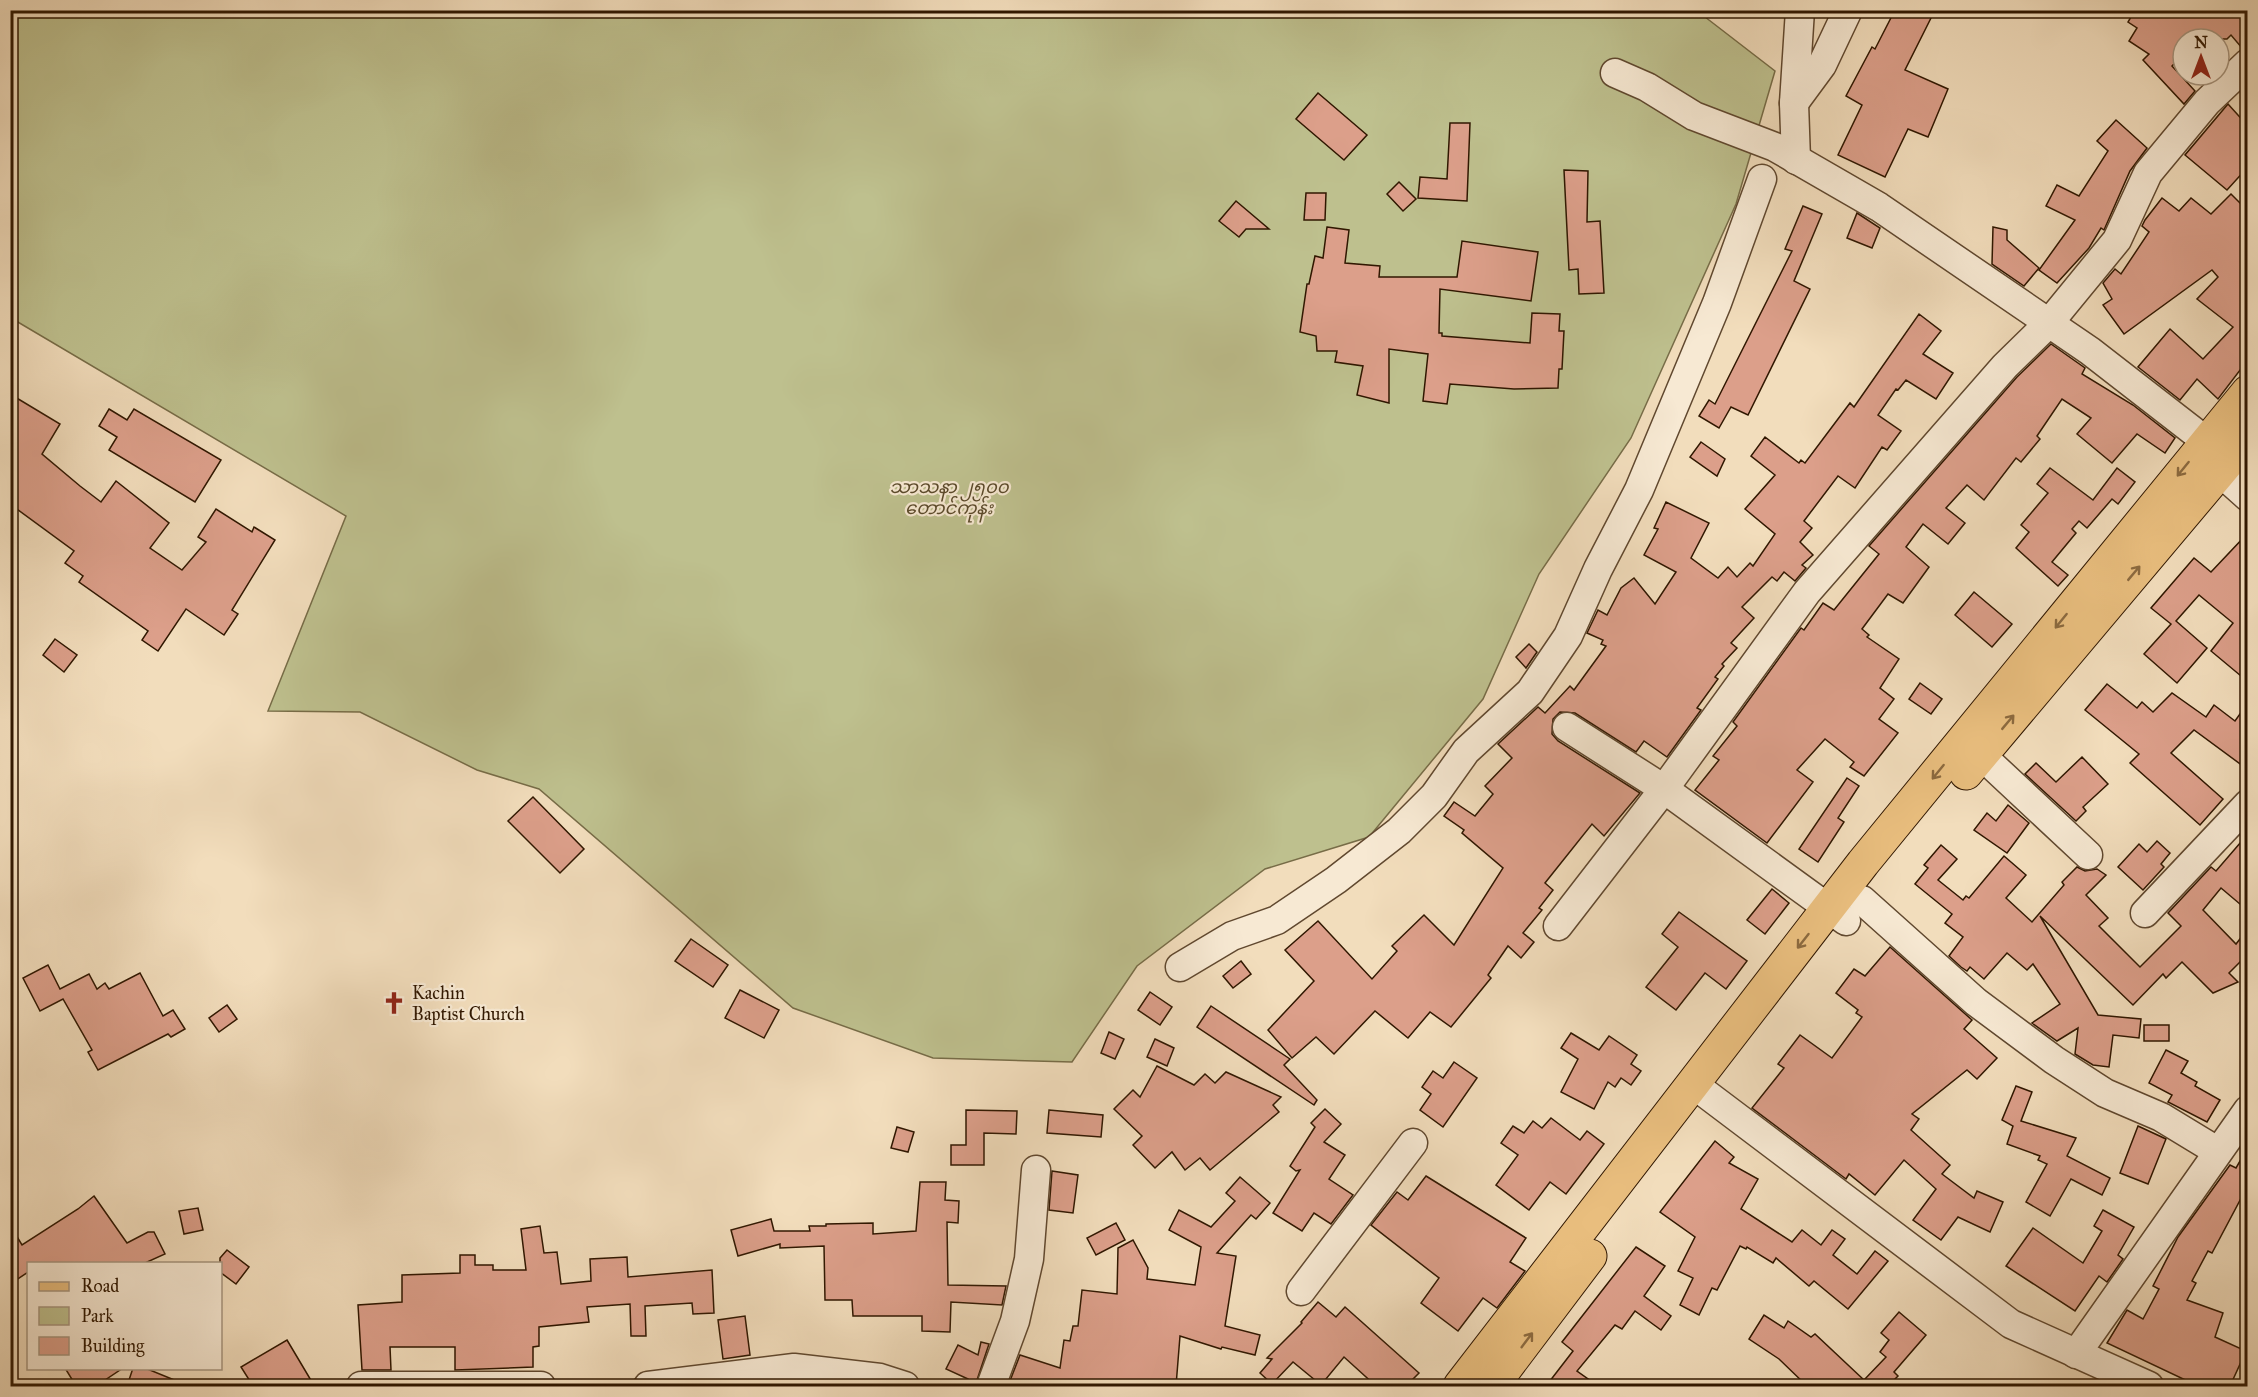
<svg xmlns="http://www.w3.org/2000/svg" width="2258" height="1397" font-family="'IM FELL Great Primer','Noto Sans Myanmar',serif">
<style>
.green{fill:#bec08e;stroke:#776c47;stroke-width:1.5}
.building{fill:#dc9f8a;stroke:#301700;stroke-width:1.5}
.lines{fill:none;stroke-linecap:round;stroke-linejoin:round}
.minor-casing{stroke:#60482f;stroke-width:31}
.major-casing{stroke:#301700;stroke-width:35}
.minor{stroke:#f7e9d3;stroke-width:28}
.major{stroke:#e9be7e;stroke-width:33}
.oneway{stroke:#8c6a3f}
.labels{text-anchor:middle;stroke-width:4.5;stroke-linejoin:round;paint-order:stroke}
.park-label{font-size:18px;font-style:italic;fill:#5b4a2b;stroke:#f7e9d3}
.poi-label{font-size:18px;fill:#301700;stroke:#f7e9d3;text-anchor:start}
</style>
<rect width="100%" height="100%" fill="#f2ddbc"/>
<filter id="stains"><feTurbulence type="fractalNoise" baseFrequency=".00333" numOctaves="4"/><feColorMatrix values="0 0 0 0 .2 0 0 0 0 .09 0 0 0 0 .02 0 0 0 .5 -.17"/></filter>
<radialGradient id="worn" r=".72"><stop offset=".6" stop-color="#630" stop-opacity="0"/><stop offset="1" stop-color="#630" stop-opacity=".3"/></radialGradient>
<polygon class="green" points="1696,10 1775,71 1736,204 1631,438 1539,574 1483,699 1369,837 1265,869 1137,966 1072,1062 933,1058 793,1008 539,789 477,770 360,712 268,711 346,516 11,318 11,11"/>
<g class="building">
<polygon points="1895,10 1935,10 1905,70 1948,89 1928,137 1908,129 1885,177 1838,155 1862,105 1846,96 1872,47 1875,49"/>
<polygon points="2135,10 2151,10 2158,16 2164,10 2247,10 2247,47 2242,48 2231,35 2227,39 2183,39 2183,55 2172,66 2195,91 2184,104 2143,60 2149,54 2129,41 2137,28 2128,22"/>
<polygon points="1318,93 1367,135 1344,160 1296,119"/>
<polygon points="2228,104 2247,125 2247,168 2227,190 2185,155"/>
<polygon points="2116,120 2147,148 2130,171 2104,230 2101,228 2089,248 2057,283 2039,270 2075,220 2046,206 2057,185 2079,196 2108,151 2097,141"/>
<polygon points="1450,123 1470,123 1467,201 1418,198 1420,177 1447,179"/>
<polygon points="1564,170 1588,171 1587,222 1600,221 1604,293 1579,294 1578,269 1569,270"/>
<polygon points="1399,182 1416,199 1403,211 1387,194"/>
<polygon points="1306,193 1326,193 1325,220 1304,220"/>
<polygon points="2231,194 2247,210 2247,251 2241,259 2247,264 2247,361 2218,399 2197,379 2180,400 2138,367 2170,329 2203,359 2233,327 2197,299 2218,277 2212,270 2124,334 2103,305 2112,299 2103,283 2115,269 2121,274 2149,232 2142,226 2145,220 2162,198 2179,211 2191,198 2211,214"/>
<polygon points="1236,201 1269,229 1246,229 1239,237 1219,221"/>
<polygon points="1803,206 1822,214 1794,281 1810,289 1748,415 1731,407 1719,428 1699,416 1709,400 1715,404 1792,251 1785,249"/>
<polygon points="1857,213 1880,228 1872,248 1847,238"/>
<polygon points="1327,227 1349,230 1345,263 1380,266 1379,277 1457,277 1462,241 1538,252 1531,301 1440,289 1439,333 1442,333 1442,336 1530,343 1532,313 1560,314 1559,331 1564,331 1562,369 1559,369 1558,388 1514,389 1450,384 1447,404 1423,401 1428,354 1389,349 1389,403 1357,395 1363,366 1335,362 1337,351 1317,351 1316,336 1300,332 1307,284 1309,284 1315,256 1323,258"/>
<polygon points="1993,227 2007,230 2007,240 2039,268 2024,286 1992,264"/>
<polygon points="1919,314 1941,331 1923,354 1953,373 1936,399 1906,380 1898,390 1896,389 1878,415 1901,431 1887,450 1882,447 1855,488 1838,476 1804,521 1812,528 1800,542 1813,555 1802,565 1806,568 1795,581 1784,572 1777,581 1772,577 1742,607 1754,618 1731,643 1737,648 1722,664 1724,666 1715,677 1718,679 1697,708 1701,710 1667,757 1644,741 1636,752 1575,713 1560,712 1553,719 1552,734 1558,741 1640,793 1604,836 1592,824 1545,883 1553,890 1539,908 1542,910 1523,933 1534,942 1521,958 1508,946 1488,975 1491,978 1451,1027 1430,1012 1408,1038 1375,1011 1334,1054 1316,1037 1292,1058 1268,1030 1314,981 1285,950 1318,921 1372,979 1397,951 1392,946 1424,915 1454,945 1503,868 1462,833 1464,830 1444,816 1454,802 1475,816 1493,794 1485,786 1512,758 1498,744 1538,707 1545,713 1570,686 1574,690 1606,646 1601,644 1603,640 1587,633 1598,610 1607,615 1621,588 1634,578 1655,604 1676,572 1644,555 1658,529 1654,528 1666,502 1709,523 1691,558 1718,578 1728,567 1737,577 1750,563 1753,566 1775,534 1745,509 1775,475 1751,456 1765,437 1799,463 1801,460 1805,463 1850,403 1854,407"/>
<polygon points="2051,344 2085,368 2082,374 2133,405 2175,438 2165,453 2137,434 2112,463 2077,434 2091,418 2062,399 2037,436 2040,439 2021,462 2016,458 1984,500 1967,485 1946,508 1965,523 1948,544 1923,524 1906,547 1929,567 1903,603 1888,594 1862,629 1869,635 1867,637 1899,659 1880,688 1894,699 1879,719 1898,733 1864,776 1850,767 1854,762 1825,739 1797,770 1813,782 1767,843 1695,790 1719,760 1713,756 1737,726 1733,722 1801,628 1804,630 1823,603 1834,610 1879,554 1869,546 2017,377"/>
<polygon points="10,394 60,424 42,454 80,486 101,502 116,481 169,523 150,548 182,570 206,542 198,537 216,509 252,532 254,527 275,540 232,610 238,614 224,635 186,609 158,651 142,640 148,631 79,582 83,576 65,563 74,551 10,504"/>
<polygon points="109,409 127,420 134,409 221,460 195,502 109,450 117,437 99,426"/>
<polygon points="1701,442 1725,459 1717,476 1690,457"/>
<polygon points="2050,468 2093,500 2117,468 2135,482 2118,504 2112,499 2087,528 2079,521 2072,529 2076,533 2052,562 2068,575 2058,586 2016,548 2029,532 2021,525 2048,493 2037,484"/>
<polygon points="2247,534 2247,681 2211,651 2233,623 2199,595 2176,621 2207,648 2177,683 2144,654 2171,624 2151,608 2194,558 2211,572"/>
<polygon points="1974,592 2012,624 1992,647 1955,615"/>
<polygon points="55,639 77,655 64,672 43,655"/>
<polygon points="1529,644 1537,652 1526,668 1516,657"/>
<polygon points="1920,683 1942,699 1931,714 1909,699"/>
<polygon points="2107,684 2137,708 2142,702 2153,712 2172,693 2206,717 2214,705 2235,721 2247,704 2247,769 2194,730 2171,753 2223,799 2200,825 2130,763 2139,754 2085,710"/>
<polygon points="2082,757 2108,784 2083,807 2086,811 2076,821 2025,774 2036,763 2056,782"/>
<polygon points="1847,778 1859,786 1838,818 1844,822 1818,862 1799,849"/>
<polygon points="533,797 584,849 560,873 508,821"/>
<polygon points="2008,805 2029,823 2007,853 1974,830 1987,813 1996,821"/>
<polygon points="2247,835 2247,910 2221,888 2203,910 2236,944 2247,930 2247,955 2229,973 2238,982 2213,993 2182,962 2166,978 2163,974 2133,1005 2040,916 2098,1015 2141,1019 2139,1038 2113,1035 2109,1067 2093,1065 2075,1054 2078,1028 2057,1041 2032,1023 2060,1004 2033,964 2027,970 2007,953 1984,979 1970,967 1967,971 1961,967 1949,956 1963,937 1945,923 1952,914 1915,884 1928,868 1924,865 1941,845 1957,859 1938,880 1963,900 1966,896 1969,898 2004,856 2026,875 2006,898 2032,922 2064,885 2062,882 2077,867 2085,871 2097,869 2106,875 2086,895 2108,918 2099,926 2140,967 2181,926 2168,913 2211,867 2216,871"/>
<polygon points="2157,841 2170,853 2161,864 2164,867 2143,890 2118,867 2139,844 2147,852"/>
<polygon points="1772,889 1789,903 1765,934 1747,920"/>
<polygon points="1679,912 1747,961 1726,989 1705,973 1676,1010 1646,987 1678,947 1662,934"/>
<polygon points="691,939 728,965 713,987 675,961"/>
<polygon points="1890,947 1972,1020 1964,1029 1997,1058 1977,1079 1967,1070 1912,1114 1919,1119 1911,1130 1950,1165 1942,1174 1974,1198 1977,1191 2003,1202 1990,1232 1958,1217 1941,1240 1913,1220 1936,1189 1904,1160 1875,1195 1849,1174 1846,1179 1752,1108 1784,1068 1778,1064 1800,1035 1832,1058 1862,1017 1856,1013 1858,1010 1836,993 1854,969 1865,976"/>
<polygon points="1241,961 1251,974 1233,988 1223,976"/>
<polygon points="48,965 60,989 89,974 97,989 105,983 109,989 140,973 163,1016 173,1010 185,1029 171,1037 168,1034 98,1070 88,1052 92,1050 63,999 40,1011 23,978"/>
<polygon points="740,990 779,1010 764,1038 725,1018"/>
<polygon points="1150,992 1172,1007 1160,1025 1138,1010"/>
<polygon points="227,1005 237,1019 219,1032 209,1018"/>
<polygon points="1211,1006 1290,1059 1284,1065 1317,1100 1314,1105 1197,1027"/>
<rect x="2144" y="1025" width="25" height="16"/>
<polygon points="1109,1032 1124,1039 1115,1059 1101,1053"/>
<polygon points="1571,1033 1599,1050 1609,1036 1637,1055 1631,1064 1641,1071 1631,1085 1621,1078 1615,1087 1608,1082 1594,1109 1561,1092 1578,1059 1561,1048"/>
<polygon points="1155,1039 1174,1048 1167,1066 1147,1057"/>
<polygon points="2166,1050 2188,1061 2181,1073 2197,1082 2195,1086 2220,1100 2207,1122 2168,1102 2172,1095 2149,1083"/>
<polygon points="1454,1062 1477,1078 1443,1127 1420,1110 1431,1094 1422,1087 1433,1071 1443,1078"/>
<polygon points="1157,1066 1194,1085 1205,1074 1215,1083 1226,1072 1281,1097 1273,1105 1279,1112 1210,1170 1200,1158 1185,1170 1172,1152 1155,1168 1133,1145 1142,1136 1114,1109 1133,1090 1140,1097"/>
<polygon points="2016,1086 2032,1092 2021,1121 2076,1138 2067,1156 2110,1178 2102,1195 2071,1179 2050,1216 2026,1202 2047,1164 2038,1160 2040,1156 2007,1144 2013,1126 2002,1120"/>
<polygon points="1325,1109 1341,1124 1324,1142 1345,1155 1329,1179 1353,1195 1331,1224 1314,1213 1302,1231 1273,1213 1300,1170 1296,1171 1290,1166 1315,1127 1311,1123"/>
<polygon points="966,1110 1017,1111 1016,1134 984,1133 984,1165 951,1165 951,1145 966,1145"/>
<polygon points="1049,1110 1103,1115 1101,1137 1047,1133"/>
<polygon points="1551,1118 1580,1140 1587,1131 1604,1144 1566,1194 1550,1182 1529,1210 1496,1185 1518,1155 1501,1143 1513,1126 1524,1133 1533,1121 1542,1128"/>
<polygon points="2138,1126 2166,1139 2148,1184 2120,1173"/>
<polygon points="897,1127 914,1132 908,1152 891,1148"/>
<polygon points="1715,1141 1734,1157 1729,1163 1758,1179 1741,1209 1792,1242 1802,1230 1821,1245 1832,1230 1845,1239 1833,1255 1857,1274 1875,1251 1888,1261 1848,1309 1814,1281 1809,1286 1776,1258 1773,1263 1747,1247 1746,1249 1740,1246 1717,1290 1712,1288 1699,1315 1680,1305 1693,1278 1678,1271 1695,1237 1660,1212"/>
<polygon points="2247,1149 2247,1187 2212,1253 2208,1251 2192,1281 2196,1283 2187,1300 2223,1313 2215,1337 2246,1351 2230,1386 2198,1386 2107,1343 2127,1310 2143,1319 2159,1289 2153,1286 2178,1237 2230,1165 2236,1168"/>
<polygon points="1052,1171 1078,1175 1073,1213 1049,1210"/>
<polygon points="1426,1176 1526,1238 1510,1262 1525,1271 1497,1308 1483,1298 1458,1331 1421,1303 1439,1278 1371,1225 1397,1192 1408,1200"/>
<polygon points="1240,1177 1270,1203 1256,1219 1251,1215 1217,1253 1236,1256 1225,1326 1260,1335 1255,1355 1222,1347 1221,1349 1180,1336 1176,1386 1008,1386 1020,1355 1060,1368 1064,1340 1070,1341 1073,1326 1078,1326 1082,1290 1117,1294 1118,1248 1133,1240 1148,1268 1147,1279 1195,1285 1201,1247 1169,1230 1179,1210 1211,1227 1235,1201 1226,1193"/>
<polygon points="920,1182 946,1182 945,1200 959,1201 958,1223 947,1222 948,1285 1006,1286 1002,1305 951,1302 950,1332 922,1331 922,1316 853,1316 852,1300 825,1300 824,1246 780,1248 780,1244 738,1256 731,1230 771,1219 774,1231 810,1231 809,1226 826,1226 826,1224 873,1223 873,1234 916,1231"/>
<polygon points="94,1196 127,1243 148,1232 154,1232 165,1254 145,1263 28,1263 28,1272 10,1284 10,1225 22,1245 78,1209"/>
<polygon points="198,1208 203,1230 184,1234 179,1211"/>
<polygon points="2103,1210 2134,1227 2118,1255 2123,1259 2107,1282 2099,1276 2075,1311 2006,1266 2033,1228 2083,1263 2102,1231 2094,1226"/>
<polygon points="1116,1223 1125,1240 1096,1255 1087,1238"/>
<polygon points="540,1226 544,1253 557,1252 561,1284 591,1281 590,1259 627,1257 628,1277 712,1270 714,1313 693,1314 692,1303 645,1306 646,1336 631,1336 630,1304 587,1307 589,1322 539,1327 539,1346 533,1347 533,1367 455,1370 455,1347 390,1347 391,1370 362,1370 358,1305 402,1302 402,1275 460,1273 460,1255 475,1255 475,1265 493,1265 493,1270 526,1270 521,1229"/>
<polygon points="1636,1247 1665,1266 1644,1296 1671,1316 1661,1330 1635,1311 1622,1329 1615,1325 1577,1371 1598,1386 1546,1386 1573,1351 1562,1342"/>
<polygon points="227,1250 249,1267 236,1284 220,1272 220,1258"/>
<polygon points="1318,1302 1336,1317 1345,1307 1419,1373 1406,1386 1376,1386 1344,1357 1321,1385 1293,1362 1272,1384 1260,1373 1272,1359 1267,1358 1302,1323 1301,1322"/>
<polygon points="1899,1312 1926,1335 1894,1372 1898,1376 1888,1386 1807,1386 1779,1359 1749,1339 1764,1315 1784,1328 1788,1321 1811,1337 1815,1334 1864,1380 1886,1357 1880,1352 1889,1340 1881,1333"/>
<polygon points="745,1316 750,1355 723,1359 718,1320"/>
<polygon points="287,1340 312,1382 304,1386 253,1386 241,1367"/>
<polygon points="981,1342 989,1344 975,1386 966,1386 968,1379 946,1369 958,1345 978,1355"/>
<polygon points="65,1368 123,1368 96,1386 76,1386"/>
<polygon points="133,1368 145,1368 189,1386 127,1386"/>
</g>
<g class="lines">
<g class="minor-casing">
<g id="minor">
<polyline points="1615,73 1647,87 1694,116 1775,147 1879,207 2090,351 2206,441 2220,472 2248,497"/>
<polyline points="1794,103 1822,65 1848,10"/>
<polyline points="1796,160 1794,103 1800,10"/>
<polyline points="1567,727 1664,789 1846,921"/>
<polyline points="1981,755 2088,855"/>
<polyline points="1862,900 1976,1002 2054,1060 2105,1093 2161,1117 2217,1151"/>
<polyline points="2145,913 2248,804"/>
<polyline points="1558,926 1664,789 1807,592 2005,366 2049,323 2117,240 2148,173 2207,102 2248,63"/>
<polyline points="1180,967 1232,936 1277,920 1336,880 1399,831 1434,796 1466,751 1530,692 1568,636 1598,569 1639,490 1717,303 1762,179"/>
<polyline points="1693,1084 2011,1324 2149,1386"/>
<polyline points="1301,1291 1413,1143"/>
<polyline points="2076,1354 2248,1110"/>
<polyline points="361,1386 541,1386"/>
<polyline points="648,1386 794,1368 880,1378 905,1386"/>
<polyline points="991,1386 1015,1321 1029,1259 1036,1170"/>
</g>
</g>
<g class="major-casing">
<g id="major">
<polyline points="1966,773 2248,438"/>
<polyline points="1460,1386 1863,863 2248,392"/>
<polyline points="1492,1386 1590,1256"/>
</g>
</g>
<use href="#minor" class="minor"/>
<use href="#major" class="major"/>
</g>
<defs><path id="oneway-shaft" d="M-6 0H5M1.5-3L5.5 0L1.5 3" fill="none" stroke-width="1.6" stroke-linecap="round" stroke-linejoin="round" transform="scale(1.5)"/></defs>
<g class="oneway">
<use href="#oneway-shaft" transform="translate(2183 469) rotate(129)"/>
<use href="#oneway-shaft" transform="translate(2134 573) rotate(-50)"/>
<use href="#oneway-shaft" transform="translate(2061 621) rotate(129)"/>
<use href="#oneway-shaft" transform="translate(2008 722) rotate(-50)"/>
<use href="#oneway-shaft" transform="translate(1938 772) rotate(129)"/>
<use href="#oneway-shaft" transform="translate(1803 941) rotate(128)"/>
<use href="#oneway-shaft" transform="translate(1527 1340) rotate(-53)"/>
</g>
<defs>
<g id="church-bare" transform="scale(1.8)"><path d="M-1.2-6h2.4v3.5h3.3v2.4h-3.3V6h-2.4V-.1h-3.3v-2.4h3.3Z" fill="#8f2418" stroke="#f7e9d3" stroke-width="2.5" paint-order="stroke"/></g>
</defs>
<g fill-rule="evenodd">
<use href="#church-bare" x="394" y="1003"/>
</g>
<g class="labels">
<g class="park-label">
<text x="949" y="493">သာသနာ ၂၅၀၀<tspan x="949" dy="21">တောင်ကုန်း</tspan></text>
</g>
<g class="poi-label">
<text x="412" y="999">Kachin<tspan x="412" dy="21">Baptist Church</tspan></text>
</g>
</g>
<rect width="2258" height="1397" fill="none" stroke="#f2ddbc" stroke-width="36"/>
<rect x="12" y="12" width="2234" height="1373" fill="none" stroke="#301700" stroke-width="3"/>
<rect x="18" y="18" width="2222" height="1361" fill="none" stroke="#301700" stroke-width="1.5"/>
<rect x="27" y="1262" width="195" height="108" fill="#f7e9d3" stroke="#a7957f" stroke-width="1.5"/>
<rect x="39" y="1282" width="30" height="9" fill="#e9be7e" stroke="#a7957f" stroke-width="1.5"/>
<text x="81" y="1292" font-size="18" fill="#301700">Road</text>
<rect x="39" y="1307" width="30" height="18" fill="#bec08e" stroke="#a7957f" stroke-width="1.5"/>
<text x="81" y="1322" font-size="18" fill="#301700">Park</text>
<rect x="39" y="1337" width="30" height="18" fill="#dc9f8a" stroke="#a7957f" stroke-width="1.5"/>
<text x="81" y="1352" font-size="18" fill="#301700">Building</text>
<g transform="translate(2201 57)"><circle r="28" fill="#f7e9d3" stroke="#a7957f" stroke-width="1.5"/>
<path d="M0-4.5L10 22L0 15L-10 22Z" fill="#8f2418"/>
<text y="-9" font-size="16" font-weight="bold" text-anchor="middle" fill="#301700">N</text>
</g>
<rect width="100%" height="100%" filter="url(#stains)"/>
<rect width="100%" height="100%" fill="url(#worn)"/>
</svg>
